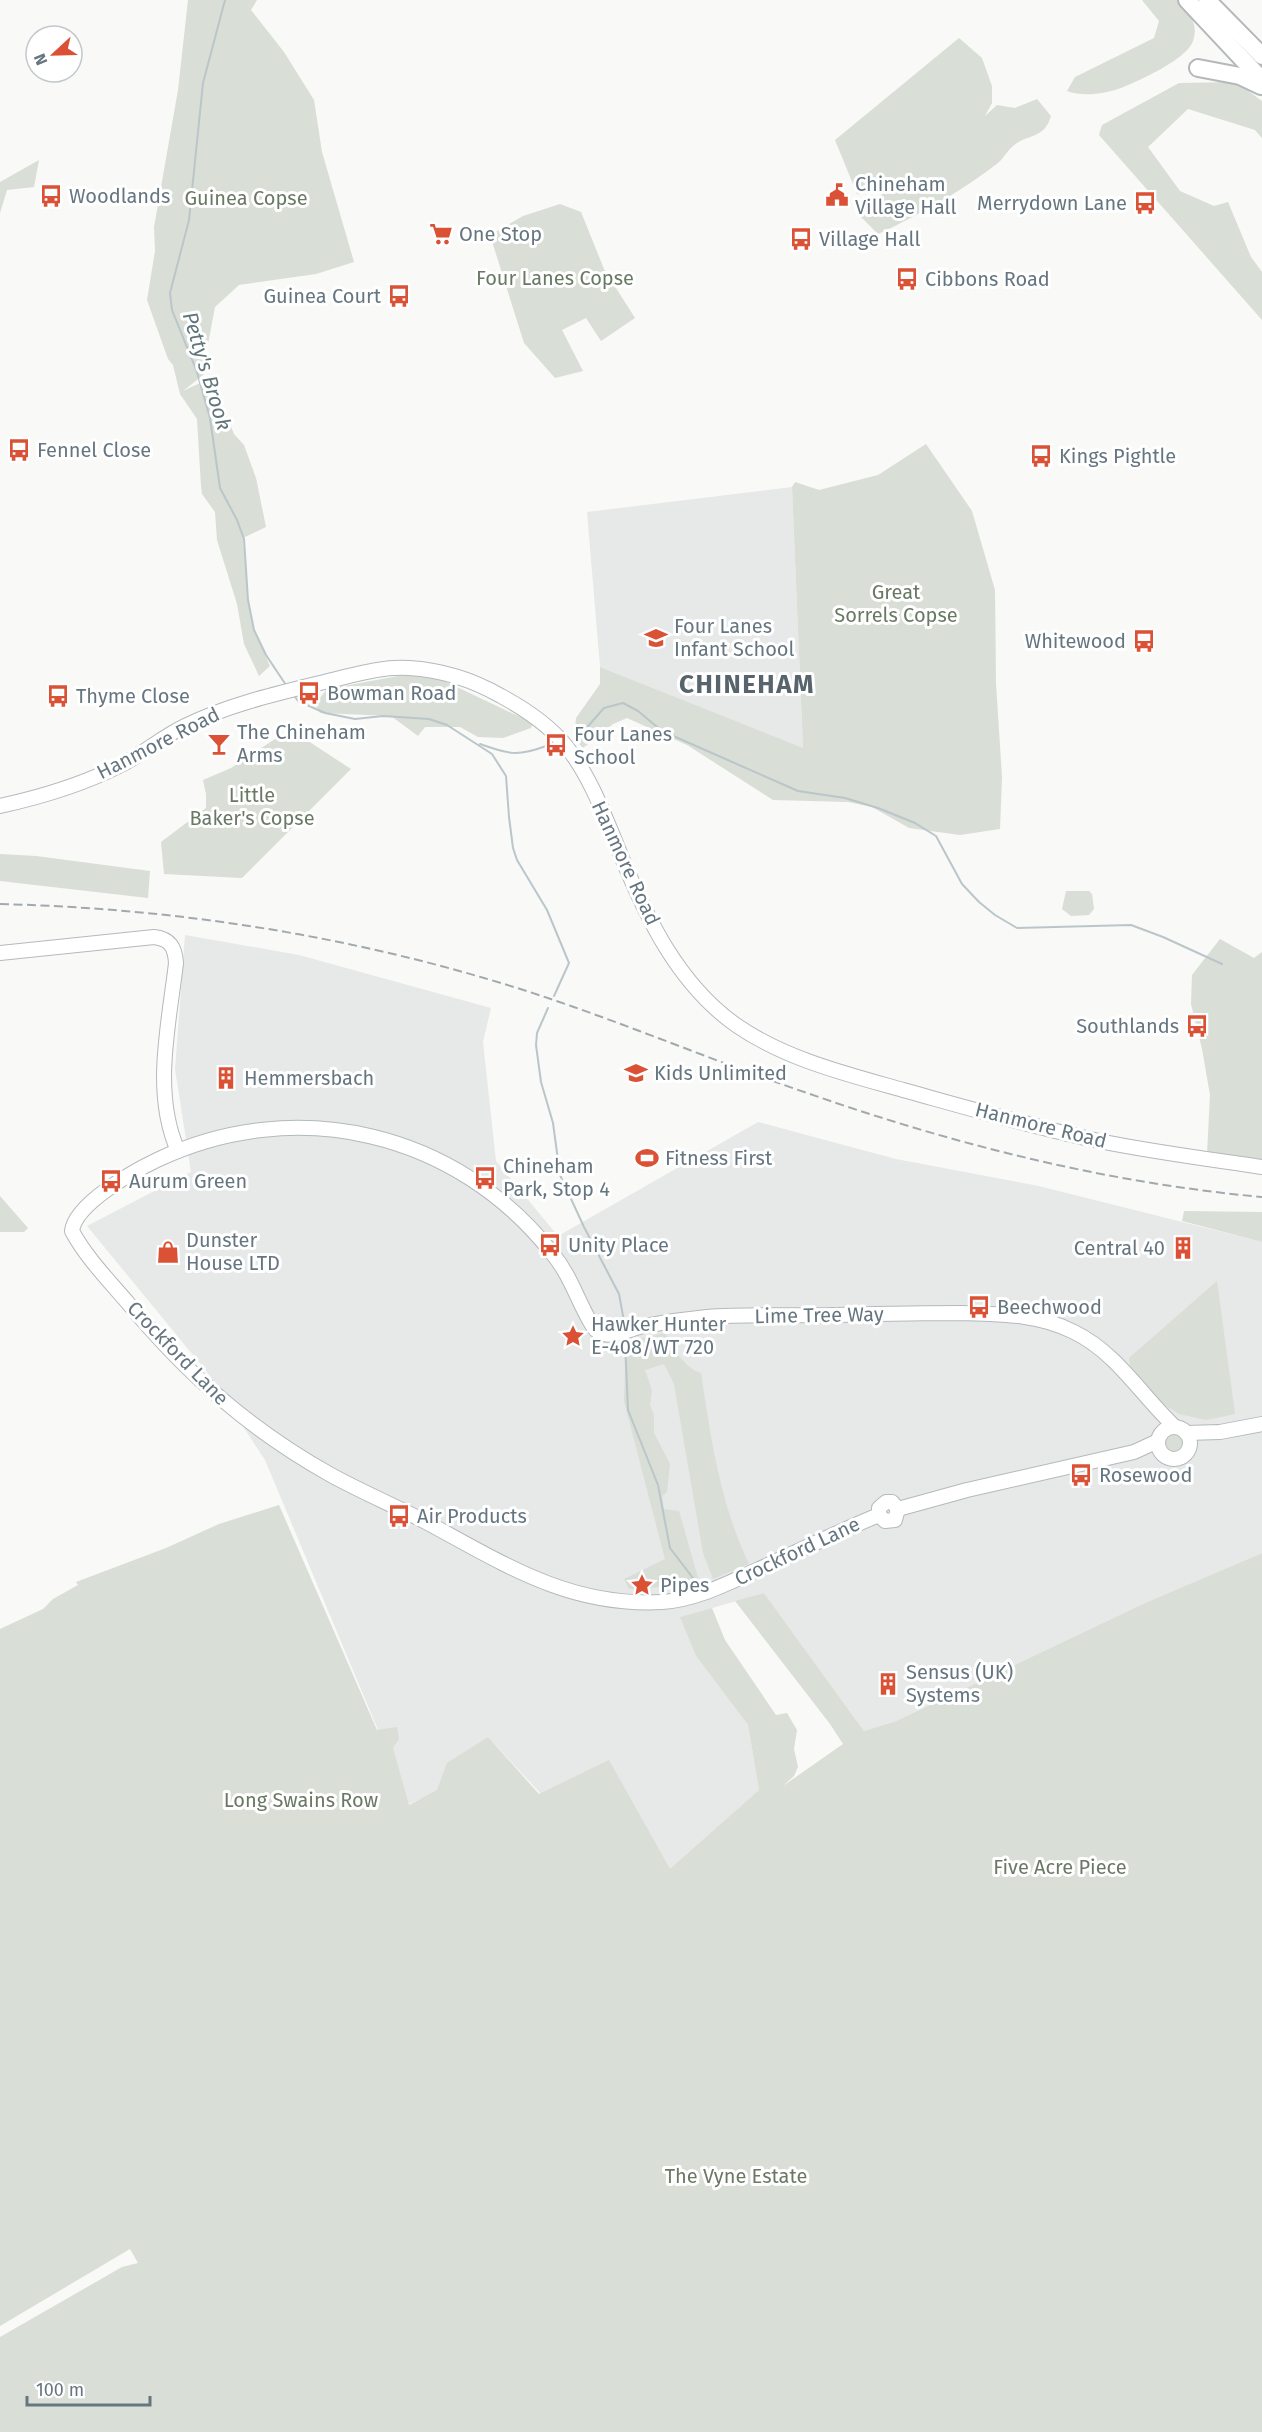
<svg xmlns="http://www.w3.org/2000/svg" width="1262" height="2432" font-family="'Fira Sans',sans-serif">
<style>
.built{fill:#e7e8e8}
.green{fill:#d9ded6}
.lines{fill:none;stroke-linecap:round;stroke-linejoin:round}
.stream{stroke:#bac6ca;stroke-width:2}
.secondary-casing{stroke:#b3b9bd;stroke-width:16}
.highway-casing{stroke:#b4b8bb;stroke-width:20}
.secondary{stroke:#fff;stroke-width:14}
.highway{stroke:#fff;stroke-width:16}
.rail{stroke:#a2a9ae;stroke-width:2;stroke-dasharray:9 4.5;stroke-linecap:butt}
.labels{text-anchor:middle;stroke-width:6;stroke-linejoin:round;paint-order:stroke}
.poi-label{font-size:20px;fill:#667680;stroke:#fff;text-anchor:start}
.park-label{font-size:20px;fill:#697964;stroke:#fff}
.street-label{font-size:20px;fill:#667680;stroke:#fff}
.water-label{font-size:21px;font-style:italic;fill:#60757a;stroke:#fff}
.district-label{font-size:26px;font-weight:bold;letter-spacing:1.5px;fill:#57646c;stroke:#fff}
</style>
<rect width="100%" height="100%" fill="#f9f9f7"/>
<g class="built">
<polygon points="792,487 803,749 600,667 587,512"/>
<polygon points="185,935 299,955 491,1008 483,1042 496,1161 558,1236 758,1122 896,1159 1039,1186 1262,1242 1262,1553 1145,1603 896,1721 864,1731 764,1593 681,1617 696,1656 748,1725 759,1790 670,1870 543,1796 488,1737 438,1791 409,1804 265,1460 207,1372 87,1226 191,1172 175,1069"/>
</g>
<g class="green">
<polygon points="188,0 257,0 251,10 284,52 314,100 322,152 354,262 316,274 239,285 215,307 208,344 200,339 207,372 183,391 200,383 207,376 215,387 234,434 244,445 256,478 266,527 243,538 248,599 252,624 270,666 259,676 244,644 237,604 217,540 215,512 202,494 201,486 197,419 180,394 173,365 168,359 147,300 155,251 154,227 178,90"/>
<path d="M1142,0h38c9,12 19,25 13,41 -6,18 -54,40 -72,47 -16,6 -39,9 -54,3l8,-14 79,-39 5,-17z"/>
<path d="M959,38l23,20 10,28v17l-7,13 12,-11 18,3 22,-9 14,17c-7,24 -23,17 -38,30 -6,5 -9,12 -15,17 -36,28 -79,52 -120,71l-18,-18 -5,-12 12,-6 9,3 8,-9 -27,2 -22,-54z"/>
<polygon points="1236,82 1262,101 1262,138 1255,130 1188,109 1148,147 1180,191 1214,206 1228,202 1251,257 1262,272 1262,320 1099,135 1102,125 1179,83"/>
<polygon points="39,160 34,187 7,190 0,213 0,182"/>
<polygon points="560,204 581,212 604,269 635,318 601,341 586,318 562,330 583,371 555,378 524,343 490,235 523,216"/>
<polygon points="926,444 972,511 995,590 996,683 1002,777 1000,829 960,835 909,828 872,807 848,802 773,800 687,745 627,718 613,724 583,748 574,738 576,718 600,684 600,667 803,748 792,487 795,482 819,490 878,475"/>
<polygon points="409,674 442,680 533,723 531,728 503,738 478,737 460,727 425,727 418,736 391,716 320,713 315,704 327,689"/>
<polygon points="302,737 351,769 242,878 164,874 161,842 206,808 206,794 203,780 231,768 275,739"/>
<polygon points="0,854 36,856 150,871 148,898 0,881"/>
<polygon points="1066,891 1089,891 1092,894 1094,909 1089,915 1071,916 1062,909"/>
<polygon points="1220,939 1254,958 1262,952 1262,1163 1207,1154 1210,1095 1202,1049 1191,1004 1192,975"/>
<polygon points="0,1196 28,1228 24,1232 0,1232"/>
<polygon points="1184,1211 1262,1212 1262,1242 1182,1221"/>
<polygon points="1217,1281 1235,1414 1206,1420 1179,1414 1155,1399 1130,1366 1129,1358"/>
<path d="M665,1333c8,15 19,35 36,40 10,66 19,131 48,191l-36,15 -10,-26 -29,-169 -10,-20 -19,6 7,20 -2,15 4,10v18l16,31 -3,28 -5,4 2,13 15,2 20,70 -9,4 -61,4 -5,-10 41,-20 -41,-158 2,-59z"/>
<circle cx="1173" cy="1443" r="10"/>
<polygon points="279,1505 377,1730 397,1727 399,1739 393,1748 409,1805 437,1790 447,1763 488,1737 539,1794 609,1760 670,1869 759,1790 748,1725 696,1656 680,1617 712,1608 725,1640 776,1715 787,1713 797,1730 794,1749 798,1767 794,1776 783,1786 843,1744 830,1724 735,1601 764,1593 864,1731 896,1721 1145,1603 1262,1553 1262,2432 0,2432 0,2337 122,2267 138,2263 130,2249 0,2326 0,1629 43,1609 53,1599 78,1585 76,1582 166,1548 219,1524"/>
</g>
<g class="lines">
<g class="stream">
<polyline points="225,0 203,83 189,220 170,293 172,310 197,372 210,418 220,488 237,520 244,539 248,600 254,630 266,655 286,685"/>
<polyline points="293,694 298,701 325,713 355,719 383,716 429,719 447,725 492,754 506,776 509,817 513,848 517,860 547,910 569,963 554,996"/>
<polyline points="575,741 604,708 623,703 638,711 662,731 798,791 845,798 878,808 915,823 936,836 962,884 979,902 995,915 1017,928 1131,925 1163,937 1222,964"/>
<path d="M480,744c28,10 37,13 66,2"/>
<polyline points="548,1008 537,1033 536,1045 541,1082 553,1123 560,1175 584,1227 619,1294 624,1321"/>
<polyline points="625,1343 628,1410 658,1485 670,1548 699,1586"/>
</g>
<g class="secondary-casing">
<g id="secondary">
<path d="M0,806c41,-9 84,-22 121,-41 22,-11 41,-28 64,-39 45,-22 94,-33 143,-45 26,-6 54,-15 81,-13 33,2 64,12 92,28 24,13 48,29 65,50 25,31 39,71 54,107 26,64 58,131 116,172 49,34 110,49 167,65 65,18 130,37 196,51 54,11 109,18 163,26"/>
<path d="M0,953l154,-16c16,2 21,10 22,26 -7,61 -24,130 2,188"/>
<circle cx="1174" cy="1443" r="16"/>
<polyline points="1186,1433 1220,1432 1262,1424"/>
<polyline points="898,1509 967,1490 1134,1452 1158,1441"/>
<path d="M879,1515c-42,17 -82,37 -122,55 -31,14 -62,30 -95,32 -93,5 -158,-38 -236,-80 -31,-16 -64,-30 -95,-47 -82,-46 -143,-100 -203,-172 -18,-21 -43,-47 -56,-72 3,-27 62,-60 85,-71 139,-66 300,-28 395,93 19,23 25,47 40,72 2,4 4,6 9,8 4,2 8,2 12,1 11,-1 21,-6 31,-8 21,-4 42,-7 63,-9 42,-3 85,-1 127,-2 43,-1 85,-2 128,-2 38,1 77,1 112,19 43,21 67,63 101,95"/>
<polyline points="879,1515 879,1508 886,1502 892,1502 898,1509"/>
<polyline points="879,1515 885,1521 895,1520 898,1509"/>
</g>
</g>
<g class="highway-casing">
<g id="highway">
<polyline points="1187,0 1262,80"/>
<polyline points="1207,0 1262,56"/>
<polyline points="1198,68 1240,76 1261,86"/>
</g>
</g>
<use href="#secondary" class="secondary"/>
<use href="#highway" class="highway"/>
<path class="rail" d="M0,904c163,4 327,28 484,74 111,32 217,79 326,116 146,51 298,89 452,103"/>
</g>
<defs>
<g id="civic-bare" transform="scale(1.8)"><path d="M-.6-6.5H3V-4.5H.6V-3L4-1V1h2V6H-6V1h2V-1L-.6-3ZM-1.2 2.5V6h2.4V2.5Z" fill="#db5135" stroke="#fff" stroke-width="2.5" paint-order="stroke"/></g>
<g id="bus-bare" transform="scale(1.8)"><path d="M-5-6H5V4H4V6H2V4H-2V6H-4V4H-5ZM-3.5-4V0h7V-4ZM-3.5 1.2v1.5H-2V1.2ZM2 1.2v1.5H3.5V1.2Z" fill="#db5135" stroke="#fff" stroke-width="2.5" paint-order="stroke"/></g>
<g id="supermarket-bare" transform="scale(1.8)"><path d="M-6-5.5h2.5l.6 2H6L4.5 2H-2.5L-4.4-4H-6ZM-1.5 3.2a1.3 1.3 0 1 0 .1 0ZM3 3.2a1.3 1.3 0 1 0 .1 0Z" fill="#db5135" stroke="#fff" stroke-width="2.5" paint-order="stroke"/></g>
<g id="school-bare" transform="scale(1.8)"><path d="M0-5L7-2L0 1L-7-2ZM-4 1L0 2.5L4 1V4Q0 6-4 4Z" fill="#db5135" stroke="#fff" stroke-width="2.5" paint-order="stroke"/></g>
<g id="bar-bare" transform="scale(1.8)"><path d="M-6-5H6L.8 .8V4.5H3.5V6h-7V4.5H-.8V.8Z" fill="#db5135" stroke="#fff" stroke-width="2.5" paint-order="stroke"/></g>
<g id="building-bare" transform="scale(1.8)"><path d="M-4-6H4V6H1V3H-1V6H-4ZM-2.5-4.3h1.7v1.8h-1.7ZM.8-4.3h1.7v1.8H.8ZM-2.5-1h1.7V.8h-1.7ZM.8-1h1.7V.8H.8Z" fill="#db5135" stroke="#fff" stroke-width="2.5" paint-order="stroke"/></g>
<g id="stadium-bare" transform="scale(1.8)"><path d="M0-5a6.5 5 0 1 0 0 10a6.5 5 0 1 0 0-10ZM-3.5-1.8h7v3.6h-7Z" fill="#db5135" stroke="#fff" stroke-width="2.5" paint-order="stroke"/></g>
<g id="shop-bare" transform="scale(1.8)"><path d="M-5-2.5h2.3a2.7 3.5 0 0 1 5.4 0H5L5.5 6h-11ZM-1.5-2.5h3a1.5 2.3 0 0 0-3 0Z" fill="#db5135" stroke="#fff" stroke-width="2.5" paint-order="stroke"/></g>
<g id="sight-bare" transform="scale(1.8)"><path d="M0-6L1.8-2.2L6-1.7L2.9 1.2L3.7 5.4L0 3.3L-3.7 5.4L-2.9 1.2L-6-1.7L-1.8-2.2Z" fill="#db5135" stroke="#fff" stroke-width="2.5" paint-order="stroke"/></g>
</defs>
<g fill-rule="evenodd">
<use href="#civic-bare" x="837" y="195"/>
<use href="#bus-bare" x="51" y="196"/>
<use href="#bus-bare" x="1145" y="203"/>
<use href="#supermarket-bare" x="441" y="234"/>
<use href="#bus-bare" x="801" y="239"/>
<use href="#bus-bare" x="907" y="279"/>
<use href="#bus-bare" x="399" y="296"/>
<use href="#bus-bare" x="19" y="450"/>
<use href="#bus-bare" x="1041" y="456"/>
<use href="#school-bare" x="656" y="638"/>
<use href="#bus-bare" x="1144" y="641"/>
<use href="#bus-bare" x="309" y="693"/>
<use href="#bus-bare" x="58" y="696"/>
<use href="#bar-bare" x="219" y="744"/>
<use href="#bus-bare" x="556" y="745"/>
<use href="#bus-bare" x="1197" y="1026"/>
<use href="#school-bare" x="636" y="1073"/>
<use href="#building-bare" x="226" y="1078"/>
<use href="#stadium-bare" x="647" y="1158"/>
<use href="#bus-bare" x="485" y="1178"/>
<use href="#bus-bare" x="111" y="1181"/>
<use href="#bus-bare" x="550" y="1245"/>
<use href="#building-bare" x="1183" y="1248"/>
<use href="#shop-bare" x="168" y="1252"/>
<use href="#bus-bare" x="979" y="1307"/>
<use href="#sight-bare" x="573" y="1336"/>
<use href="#bus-bare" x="1081" y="1475"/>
<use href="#bus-bare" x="399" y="1516"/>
<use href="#sight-bare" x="642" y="1585"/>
<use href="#building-bare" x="888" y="1684"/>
</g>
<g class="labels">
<g class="poi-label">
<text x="855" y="191">Chineham<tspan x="855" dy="23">Village Hall</tspan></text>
<text x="69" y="203">Woodlands</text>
<text x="1127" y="210" text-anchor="end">Merrydown Lane</text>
<text x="459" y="241">One Stop</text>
<text x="819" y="246">Village Hall</text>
<text x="925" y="286">Cibbons Road</text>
<text x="381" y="303" text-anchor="end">Guinea Court</text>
<text x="37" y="457">Fennel Close</text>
<text x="1059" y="463">Kings Pightle</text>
<text x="674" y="633">Four Lanes<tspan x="674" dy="23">Infant School</tspan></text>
<text x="1126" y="648" text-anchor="end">Whitewood</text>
<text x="327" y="700">Bowman Road</text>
<text x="76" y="703">Thyme Close</text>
<text x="237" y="739">The Chineham<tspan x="237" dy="23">Arms</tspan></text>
<text x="574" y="741">Four Lanes<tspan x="574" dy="23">School</tspan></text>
<text x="1179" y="1033" text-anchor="end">Southlands</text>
<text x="654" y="1080">Kids Unlimited</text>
<text x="244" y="1085">Hemmersbach</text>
<text x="665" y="1165">Fitness First</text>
<text x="503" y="1173">Chineham<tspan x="503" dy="23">Park, Stop 4</tspan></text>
<text x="129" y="1188">Aurum Green</text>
<text x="186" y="1247">Dunster<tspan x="186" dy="23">House LTD</tspan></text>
<text x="568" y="1252">Unity Place</text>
<text x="1165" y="1255" text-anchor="end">Central 40</text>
<text x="997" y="1314">Beechwood</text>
<text x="591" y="1331">Hawker Hunter<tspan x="591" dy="23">E-408/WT 720</tspan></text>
<text x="1099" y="1482">Rosewood</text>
<text x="417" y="1523">Air Products</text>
<text x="660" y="1592">Pipes</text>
<text x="906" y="1679">Sensus (UK)<tspan x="906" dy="23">Systems</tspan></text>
</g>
<g class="park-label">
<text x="246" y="205">Guinea Copse</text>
<text x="555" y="285">Four Lanes Copse</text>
<text x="896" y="599">Great<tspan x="896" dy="23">Sorrels Copse</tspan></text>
<text x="252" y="802">Little<tspan x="252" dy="23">Baker's Copse</tspan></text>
<text x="301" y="1807">Long Swains Row</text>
<text x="1060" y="1874">Five Acre Piece</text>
<text x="736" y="2183">The Vyne Estate</text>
</g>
<g class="street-label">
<text transform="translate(158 743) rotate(-27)" y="7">Hanmore Road</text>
<text transform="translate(626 863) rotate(65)" y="7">Hanmore Road</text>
<text transform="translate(1041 1125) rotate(14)" y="7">Hanmore Road</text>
<text transform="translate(819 1315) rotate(-1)" y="7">Lime Tree Way</text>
<text transform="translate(178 1353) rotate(46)" y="7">Crockford Lane</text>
<text transform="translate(797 1551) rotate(-25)" y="7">Crockford Lane</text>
</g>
<g class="water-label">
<text transform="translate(207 371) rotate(73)" y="7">Petty's Brook</text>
</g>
<g class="district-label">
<text x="747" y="693">CHINEHAM</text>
</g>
</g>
<g transform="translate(54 54) rotate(248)"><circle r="28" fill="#ffffff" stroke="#c2c8cc" stroke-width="1.5"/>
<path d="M0-4.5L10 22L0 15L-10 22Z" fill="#db5135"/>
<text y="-9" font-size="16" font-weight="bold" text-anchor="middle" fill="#667680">N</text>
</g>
<path d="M27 2396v9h123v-9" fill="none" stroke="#667680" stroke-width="3"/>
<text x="36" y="2396" font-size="18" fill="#667680" stroke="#ffffff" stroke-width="4.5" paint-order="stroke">100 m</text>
</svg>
